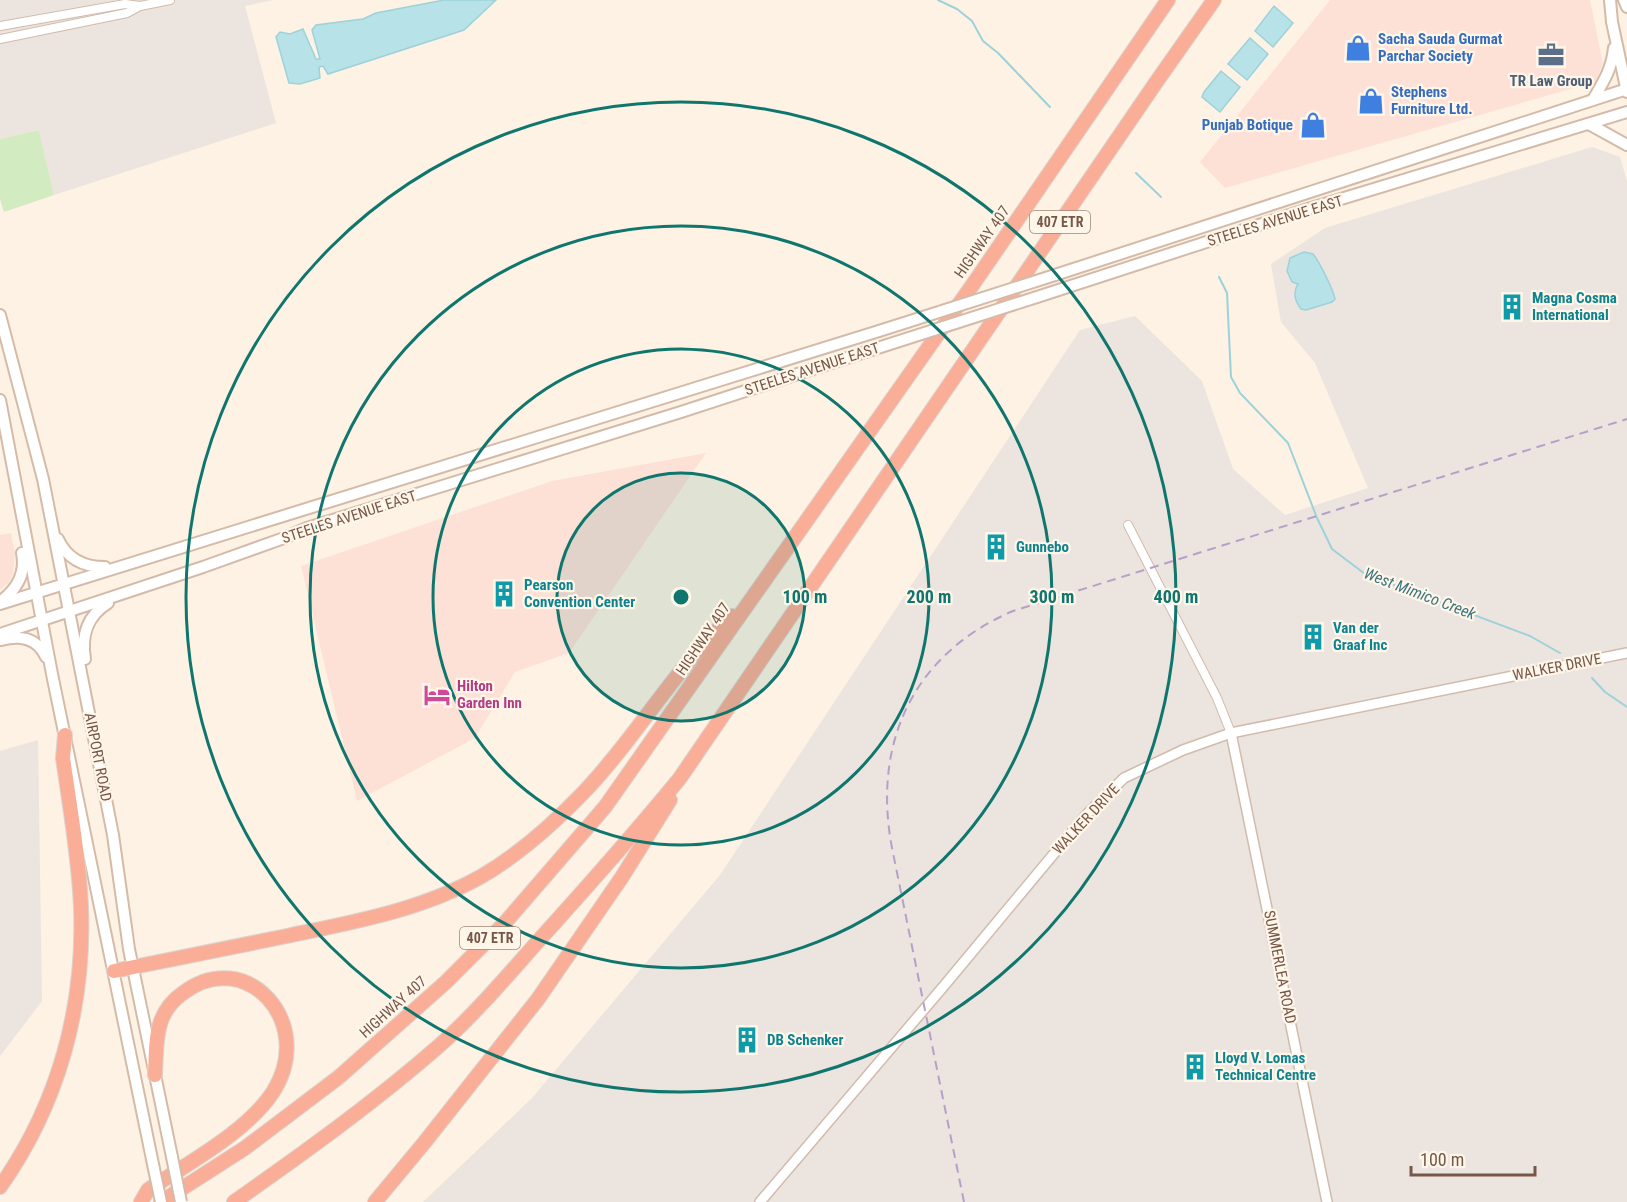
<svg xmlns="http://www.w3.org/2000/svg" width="1627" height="1202" font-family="'Roboto Condensed',sans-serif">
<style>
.commercial{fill:#fee1d6}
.industrial{fill:#ece4de}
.green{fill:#d3ebc1}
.water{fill:#b7e2e8;stroke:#9dd2da;stroke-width:1.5}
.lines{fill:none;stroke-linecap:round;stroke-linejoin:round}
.stream{stroke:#9dd2da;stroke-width:2}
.minor-casing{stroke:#d1bbac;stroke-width:10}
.tertiary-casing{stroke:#d1bbac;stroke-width:12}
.secondary-casing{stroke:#d4bba9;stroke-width:14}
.motorway-casing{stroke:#dcd3cf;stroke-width:16}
.minor{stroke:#fff;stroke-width:8}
.tertiary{stroke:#fff;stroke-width:9}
.secondary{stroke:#fff;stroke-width:10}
.motorway{stroke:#faae97;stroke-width:14}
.rail{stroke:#b4a1c7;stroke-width:2;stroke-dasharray:9 6;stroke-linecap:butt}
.secondary-bridge-casing{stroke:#d4bba9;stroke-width:14;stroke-linecap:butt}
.secondary-bridge{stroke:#fff;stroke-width:10}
.ring{fill:none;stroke:#0f766e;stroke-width:3}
.labels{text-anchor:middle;stroke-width:4.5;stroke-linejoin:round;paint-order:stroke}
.shield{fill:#fff6ea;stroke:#a08779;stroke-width:1.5}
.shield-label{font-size:14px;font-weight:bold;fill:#775748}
.shop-label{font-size:15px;font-weight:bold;fill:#366cbe;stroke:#fff6ea;text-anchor:start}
.service-label{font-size:15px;font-weight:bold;fill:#4e5e75;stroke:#fff6ea}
.street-label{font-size:15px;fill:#775748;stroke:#fff6ea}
.culture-label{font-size:15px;font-weight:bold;fill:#0d838f;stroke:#fff6ea;text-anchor:start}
.hotel-label{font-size:15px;font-weight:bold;fill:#b23c85;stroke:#fff6ea;text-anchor:start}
.water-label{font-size:16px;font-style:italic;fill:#3b747d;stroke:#fff6ea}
.centre{fill:#0f766e;stroke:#fff6ea;stroke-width:3}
.ring-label{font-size:18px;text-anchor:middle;font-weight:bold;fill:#0f766e;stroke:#fff6ea;stroke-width:4.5;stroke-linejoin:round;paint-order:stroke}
</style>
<rect width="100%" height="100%" fill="#fdf2e3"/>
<g class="commercial">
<polygon points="1330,0 1590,0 1603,64 1595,82 1225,188 1200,162"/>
<polygon points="706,453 569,653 515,672 475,738 357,801 301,566 552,481"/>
<polygon points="11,533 15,554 13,574 9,582 0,590 0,535"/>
</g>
<g class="industrial">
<polygon points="0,0 273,0 245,6 276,123 54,195 39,130 0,139"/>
<polygon points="1592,147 1620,157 1627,181 1627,1202 423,1202 532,1098 720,875 1080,330 1135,316 1202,381 1233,469 1285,515 1368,488 1315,363 1281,322 1271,264 1325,228"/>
<polygon points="38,740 42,1001 0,1056 0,751"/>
</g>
<polygon class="green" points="39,130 54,195 4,212 0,199 0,139"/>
<g class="water">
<polygon points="444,0 496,0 464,30 328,74 323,66 319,67 320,78 300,84 289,83 276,37 280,32 290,34 303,29 316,59 320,59 312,30 316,25 363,19 376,13"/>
<polygon points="1274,6 1293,23 1273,47 1255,31"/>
<polygon points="1250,38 1268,54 1247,80 1228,64"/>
<polygon points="1221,71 1240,87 1220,112 1202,97 1204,92"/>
<path d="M1304,252l9,2c6,7 20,35 22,45l-3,3 -26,8 -5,-1c-6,-8 -9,-16 -3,-25l-6,-2 -5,-11 3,-13z"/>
</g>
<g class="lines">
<g class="stream">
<polyline points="938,0 957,9 972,21 983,41 998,53 1050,107"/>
<polyline points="1136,173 1161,197"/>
<polyline points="1219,277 1227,293 1231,377 1240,393 1288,443 1317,518 1332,549 1365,574 1530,636 1560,653"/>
<polyline points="1592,678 1605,692 1627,707"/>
</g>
<g class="minor-casing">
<g id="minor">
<polyline points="0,26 125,4 140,6"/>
<polyline points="0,39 127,13 140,6 170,0"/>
<polyline points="1128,525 1217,698 1231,733"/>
</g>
</g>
<g class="tertiary-casing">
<g id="tertiary">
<polyline points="1231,733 1327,1202"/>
<polyline points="760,1202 943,987 1087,814 1124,778 1183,750 1231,733 1627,653"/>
</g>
</g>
<g class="secondary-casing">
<g id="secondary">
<polyline points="1610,0 1612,22 1627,92"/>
<polyline points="1624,0 1627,7"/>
<path d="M1594,98c10,-17 18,-30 20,-50"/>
<polyline points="1589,124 1627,145"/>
<polyline points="1055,275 1627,89"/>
<polyline points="1037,297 1308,209 1627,112"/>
<polyline points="0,315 43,479 113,835 129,949 172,1157"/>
<polyline points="0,400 52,674 154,1169"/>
<path d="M58,539c9,20 26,28 47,28"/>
<path d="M1,601c16,-12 25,-28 21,-48"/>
<polyline points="0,604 879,331"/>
<polyline points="0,634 203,567 284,538 307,528 681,412 862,353"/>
<path d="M1,640c18,-5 36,-3 45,17"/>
<path d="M85,659c-4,-24 2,-43 23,-56"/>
</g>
</g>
<g class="motorway-casing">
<g id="motorway">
<path d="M114,971c58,-12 116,-24 173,-35 67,-14 135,-26 195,-60 36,-21 73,-54 101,-83 54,-56 92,-126 149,-177"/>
<path d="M0,1187c58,-82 85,-179 81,-280 -2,-49 -11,-100 -18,-149l2,-23"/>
<path d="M141,1202l7,-12c40,-27 99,-58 125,-98 44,-69 -27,-147 -90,-99 -10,7 -18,17 -22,28 -6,17 -5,36 -6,54"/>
<polyline points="161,1202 245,1148 339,1077 446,982 503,925 605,807 976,280 1168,0"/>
<path d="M234,1202c71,-50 141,-100 206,-157 36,-32 68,-70 100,-106 48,-53 95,-106 140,-161l477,-697 57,-81"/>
<polyline points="375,1202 424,1143 538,999 622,877 670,800"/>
</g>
</g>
<use href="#minor" class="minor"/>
<use href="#tertiary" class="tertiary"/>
<use href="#secondary" class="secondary"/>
<use href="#motorway" class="motorway"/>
<path class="rail" d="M964,1202l-72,-354c-20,-105 21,-194 121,-237l614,-192"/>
<g class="secondary-bridge-casing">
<g id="secondary-bridge">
<polyline points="879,331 1055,275"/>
<polyline points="862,353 1037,297"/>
<polyline points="172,1157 181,1202"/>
<polyline points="154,1169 161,1202"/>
</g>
</g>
<use href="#secondary-bridge" class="secondary-bridge"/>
</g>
<circle cx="681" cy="597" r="124" fill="#0f766e" fill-opacity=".12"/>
<g class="ring">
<circle cx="681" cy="597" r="124"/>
<circle cx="681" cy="597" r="248"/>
<circle cx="681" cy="597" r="371"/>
<circle cx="681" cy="597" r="495"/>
</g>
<defs>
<g id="shop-bare" transform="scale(2.07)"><path d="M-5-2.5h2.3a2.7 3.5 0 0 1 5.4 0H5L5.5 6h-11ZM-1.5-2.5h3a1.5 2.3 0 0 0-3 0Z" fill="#3f7fe0" stroke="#fff6ea" stroke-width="2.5" paint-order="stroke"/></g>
<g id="office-bare" transform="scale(2.07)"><path d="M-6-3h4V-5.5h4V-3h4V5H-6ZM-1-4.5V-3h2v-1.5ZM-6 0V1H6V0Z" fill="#5c6f8a" stroke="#fff6ea" stroke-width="2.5" paint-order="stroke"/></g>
<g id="building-bare" transform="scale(2.07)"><path d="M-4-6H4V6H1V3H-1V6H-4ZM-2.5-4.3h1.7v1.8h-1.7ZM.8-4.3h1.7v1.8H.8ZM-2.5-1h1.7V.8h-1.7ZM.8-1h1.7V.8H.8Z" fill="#0f9aa8" stroke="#fff6ea" stroke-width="2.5" paint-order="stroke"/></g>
<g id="hotel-bare" transform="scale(2.07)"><path d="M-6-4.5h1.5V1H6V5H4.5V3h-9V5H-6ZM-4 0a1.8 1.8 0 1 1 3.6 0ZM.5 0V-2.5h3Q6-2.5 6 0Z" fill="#d1479c" stroke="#fff6ea" stroke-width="2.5" paint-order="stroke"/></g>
</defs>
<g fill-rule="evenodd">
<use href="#shop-bare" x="1358" y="48"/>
<use href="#office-bare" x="1551" y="55"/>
<use href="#shop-bare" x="1371" y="101"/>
<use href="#shop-bare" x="1313" y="125"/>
<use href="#building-bare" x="1512" y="307"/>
<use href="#building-bare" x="996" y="547"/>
<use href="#building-bare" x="504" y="594"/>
<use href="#building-bare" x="1313" y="637"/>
<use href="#hotel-bare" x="437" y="695"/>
<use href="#building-bare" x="747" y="1040"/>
<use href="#building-bare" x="1195" y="1067"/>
</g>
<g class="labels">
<g class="shield">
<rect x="1030" y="211" width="60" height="22" rx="4.5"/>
<rect x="460" y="927" width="60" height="22" rx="4.5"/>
</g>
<g class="shield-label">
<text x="1060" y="227">407 ETR</text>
<text x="490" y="943">407 ETR</text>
</g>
<g class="shop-label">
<text x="1378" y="44">Sacha Sauda Gurmat<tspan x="1378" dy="17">Parchar Society</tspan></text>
<text x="1391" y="97">Stephens<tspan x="1391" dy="17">Furniture Ltd.</tspan></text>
<text x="1293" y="130" text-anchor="end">Punjab Botique</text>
</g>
<g class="service-label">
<text x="1551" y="86">TR Law Group</text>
</g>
<g class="street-label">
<text transform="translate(1275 221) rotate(-17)" y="5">STEELES AVENUE EAST</text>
<text transform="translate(982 242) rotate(-55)" y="5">HIGHWAY 407</text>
<text transform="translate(812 369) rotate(-18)" y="5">STEELES AVENUE EAST</text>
<text transform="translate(349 517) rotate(-18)" y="5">STEELES AVENUE EAST</text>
<text transform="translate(703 639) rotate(-56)" y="5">HIGHWAY 407</text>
<text transform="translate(1557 667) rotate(-11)" y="5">WALKER DRIVE</text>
<text transform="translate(98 757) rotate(79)" y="5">AIRPORT ROAD</text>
<text transform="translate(1086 819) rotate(-47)" y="5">WALKER DRIVE</text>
<text transform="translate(1280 967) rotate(79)" y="5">SUMMERLEA ROAD</text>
<text transform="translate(393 1007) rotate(-42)" y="5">HIGHWAY 407</text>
</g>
<g class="culture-label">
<text x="1532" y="303">Magna Cosma<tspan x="1532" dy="17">International</tspan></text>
<text x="1016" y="552">Gunnebo</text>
<text x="524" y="590">Pearson<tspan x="524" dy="17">Convention Center</tspan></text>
<text x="1333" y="633">Van der<tspan x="1333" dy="17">Graaf Inc</tspan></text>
<text x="767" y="1045">DB Schenker</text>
<text x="1215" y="1063">Lloyd V. Lomas<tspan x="1215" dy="17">Technical Centre</tspan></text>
</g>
<g class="hotel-label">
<text x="457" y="691">Hilton<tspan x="457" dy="17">Garden Inn</tspan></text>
</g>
<g class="water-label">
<text transform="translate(1420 593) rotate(21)" y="6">West Mimico Creek</text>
</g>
</g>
<circle cx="681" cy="597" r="9" class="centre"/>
<g class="ring-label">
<text x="805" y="603">100 m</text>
<text x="929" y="603">200 m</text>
<text x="1052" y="603">300 m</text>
<text x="1176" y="603">400 m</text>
</g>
<path d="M1411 1166v9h124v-9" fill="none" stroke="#775748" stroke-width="3"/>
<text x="1420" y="1166" font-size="18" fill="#775748" stroke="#fff6ea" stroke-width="4.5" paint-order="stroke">100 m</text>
</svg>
